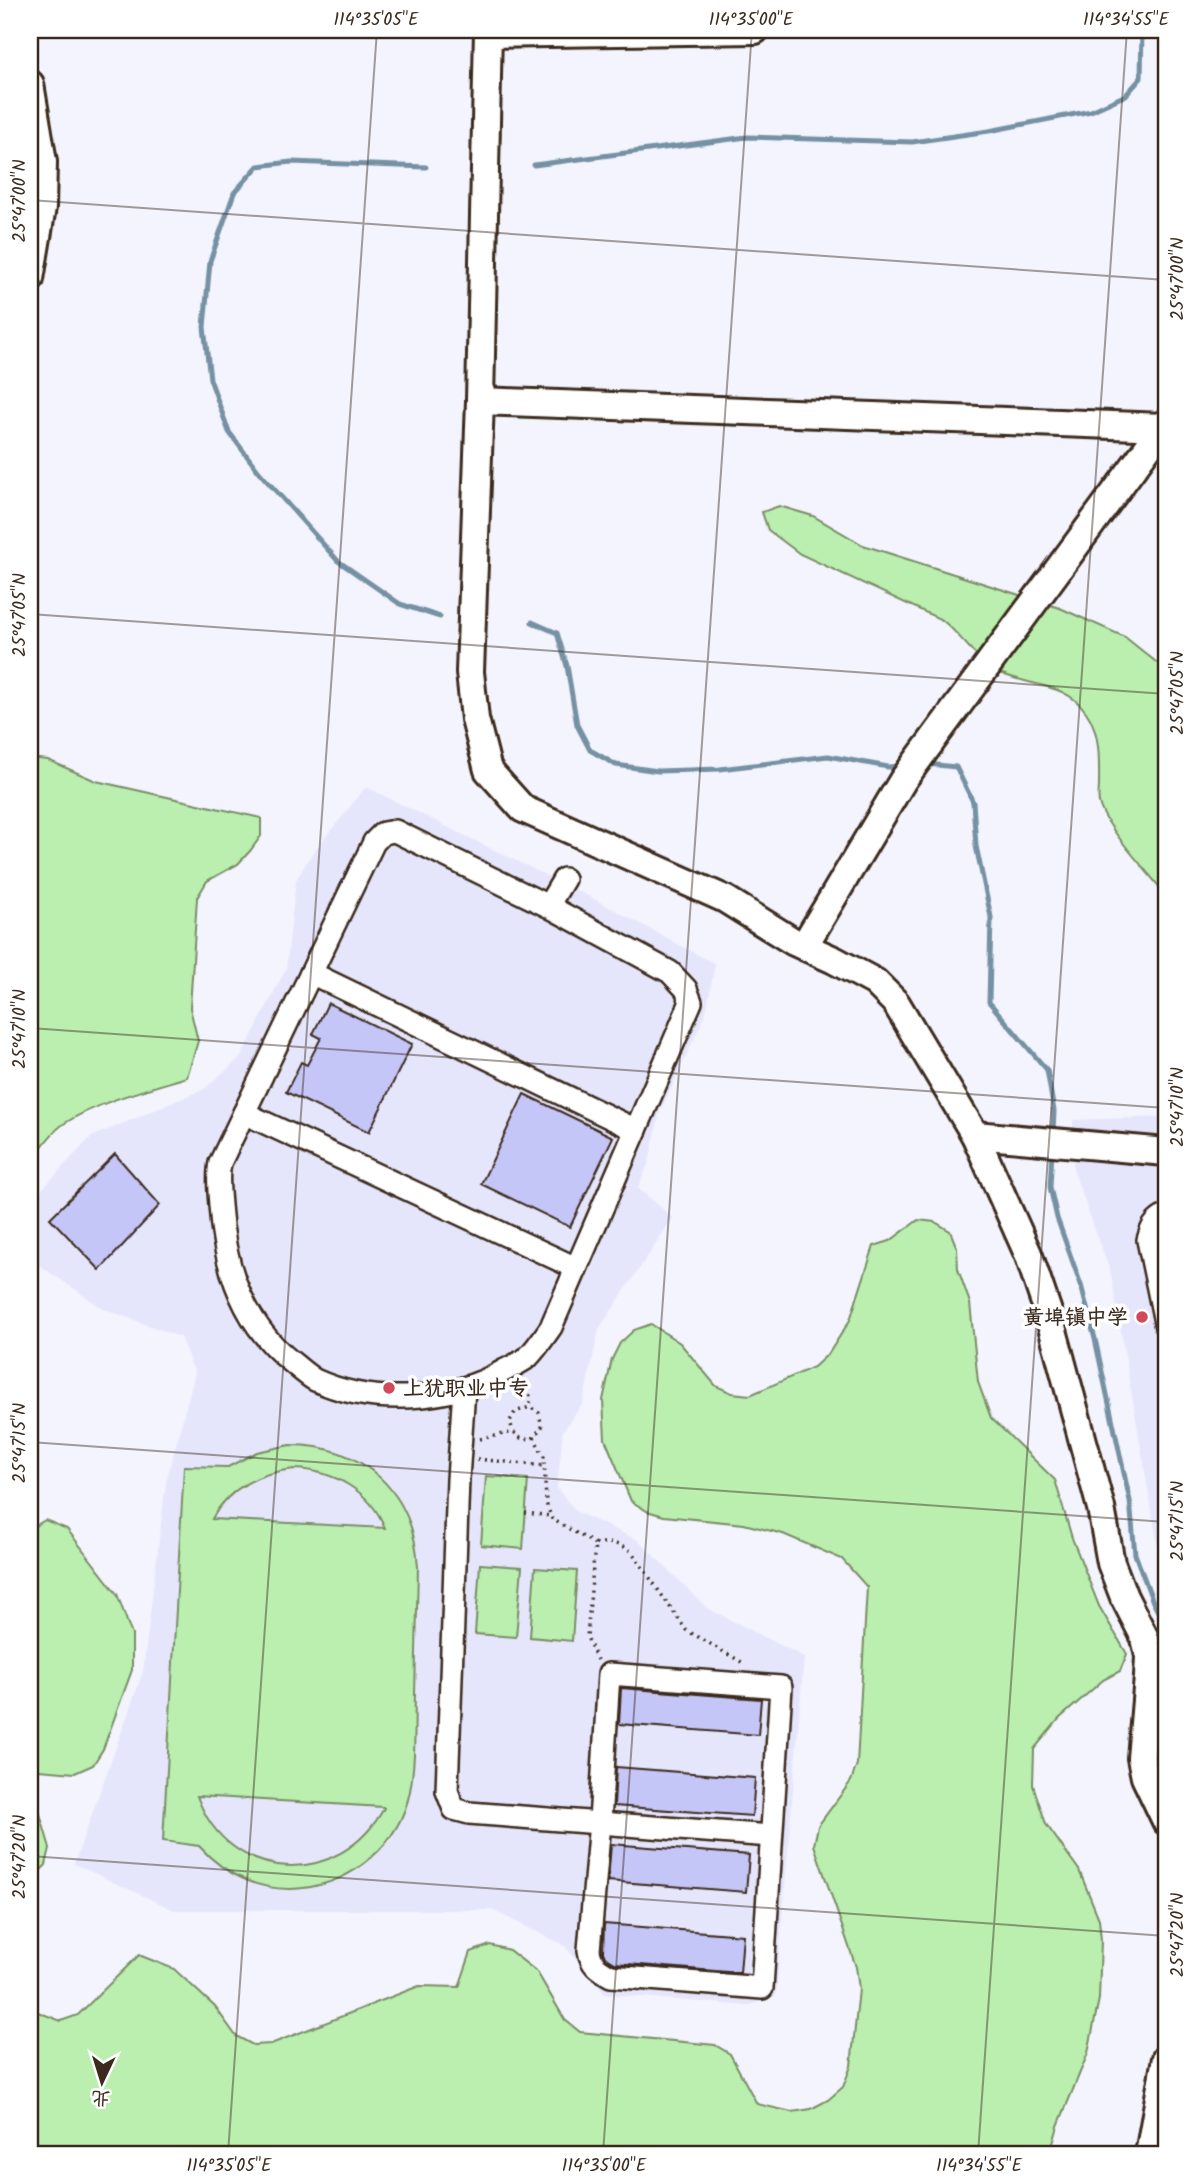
<svg xmlns="http://www.w3.org/2000/svg" width="1196" height="2184" font-family="Kalam,'LXGW WenKai TC',sans-serif">
<style>
.built{fill:#e5e6fc}
.green{fill:#baefaf;stroke:#7a8c66;stroke-width:2;fill-rule:evenodd}
.lines{fill:none;stroke-linecap:round;stroke-linejoin:round}
.stream{stroke:#7591a3;stroke-width:5}
.building{fill:#c5c6f8;stroke:#3b2a1e;stroke-width:2}
.minor-casing{stroke:#3b2a1e;stroke-width:26}
.tertiary-casing{stroke:#3b2a1e;stroke-width:32}
.path{stroke:#3b2a1e;stroke-width:3.5;stroke-dasharray:2 5;stroke-linecap:butt}
.minor{stroke:#fff;stroke-width:21}
.tertiary{stroke:#fff;stroke-width:26}
.ticks{fill:none;stroke:#3b2a1e;stroke-width:2;stroke-opacity:0.45}
.poi-dot{fill:#d1495b;stroke:#fff;stroke-width:2.5}
.labels{text-anchor:middle;stroke-width:7;stroke-linejoin:round;paint-order:stroke}
.poi-label{font-size:21px;font-weight:bold;fill:#3b2a1e;stroke:#fff;text-anchor:end}
.neatline{fill:none;stroke:#3b2a1e;stroke-width:2.5}
.ticks-label{font-size:18px;text-anchor:middle;fill:#3b2a1e}
</style>
<rect width="100%" height="100%" fill="#f3f4fe"/>
<filter id="ink" filterUnits="userSpaceOnUse"><feTurbulence type="fractalNoise" baseFrequency=".0143" numOctaves="2"/><feDisplacementMap in="SourceGraphic" scale="14" xChannelSelector="R" yChannelSelector="G"/><feConvolveMatrix kernelMatrix="1 2 1 2 8 2 1 2 1" color-interpolation-filters="sRGB"/></filter>
<g filter="url(#ink)">
<g class="built">
<polygon points="366,787 600,902 715,964 706,1013 660,1112 649,1162 638,1188 673,1218 599,1329 583,1403 563,1431 557,1489 577,1512 638,1540 707,1608 804,1657 776,1996 748,2006 605,1994 564,1945 492,1910 174,1910 74,1864 143,1672 166,1482 195,1373 180,1337 104,1309 30,1259 30,1202 91,1137 204,1089 241,1057 286,969 296,880 312,854"/>
<polygon points="1166,1117 1166,1571 1160,1558 1111,1274 1073,1169 1073,1120"/>
</g>
<g class="green">
<path d="M779,506l34,10 50,29 197,63 65,29 41,33v225c-17,-22 -58,-65 -66,-89 -3,-7 -1,-15 -1,-21 0,-24 2,-52 -13,-73 -21,-31 -60,-25 -90,-41 -20,-11 -35,-36 -54,-51l-142,-66 -32,-24 -6,-18z"/>
<path d="M30,758l18,2 48,21 165,37v18l-11,15 -12,13 -31,17 -10,17 -7,110 8,33 -11,36c-39,12 -87,24 -122,46 -14,9 -26,27 -35,41z"/>
<polygon points="918,1220 935,1222 950,1231 957,1248 958,1269 970,1303 978,1382 991,1418 1055,1480 1072,1538 1099,1606 1127,1654 1120,1671 1103,1680 1059,1719 1034,1749 1033,1785 1046,1824 1079,1870 1099,1919 1101,1940 1099,1999 1088,2053 1058,2126 1050,2154 30,2154 30,2009 61,2021 78,2015 139,1955 174,1969 215,2007 236,2036 253,2045 271,2044 419,1986 459,1987 471,1952 490,1945 509,1950 537,1972 565,2020 580,2032 715,2045 730,2054 757,2104 792,2112 811,2109 828,2100 843,2087 851,2066 859,1989 856,1967 814,1845 818,1826 851,1781 857,1764 867,1587 842,1559 783,1534 744,1524 664,1516 647,1511 631,1501 605,1439 603,1400 612,1359 620,1343 634,1330 651,1324 680,1343 716,1386 732,1393 750,1395 814,1367 829,1353 850,1320 874,1246 890,1241"/>
<path d="M290,1445c74,0 124,47 128,122 -1,42 -2,85 -3,128 -1,31 1,65 -5,96 -10,52 -55,91 -107,97 -41,5 -77,-12 -104,-42l-36,-5 21,-375 44,1 29,-15zM295,1469c38,2 75,21 90,59l-173,-9c17,-32 49,-47 83,-50zM197,1796l186,11 1,1c-44,81 -155,77 -187,-12z"/>
<polygon points="486,1476 528,1479 523,1549 481,1545"/>
<polygon points="45,1520 67,1529 117,1594 132,1635 132,1670 103,1749 93,1765 75,1773 39,1770 32,1787 50,1848 46,1865 30,1881 30,1529"/>
<polygon points="480,1564 522,1567 516,1637 475,1634"/>
<polygon points="535,1568 577,1571 572,1641 530,1637"/>
</g>
<g class="lines">
<g class="stream">
<polyline points="534,165 747,137 912,142 989,131 1091,111 1126,95 1141,78 1142,30"/>
<polyline points="426,167 291,162 258,166 234,193 210,261 204,327 210,379 229,432 259,472 338,561 400,604 440,617"/>
<polyline points="532,622 557,633 567,666 577,725 590,750 616,765 658,771 720,769 828,756 888,767 903,766"/>
<polyline points="927,764 956,767 973,802 976,846 991,917 989,1002 1047,1070 1054,1111 1053,1133"/>
<polyline points="1052,1150 1050,1187 1057,1218 1081,1285 1095,1339 1130,1501 1135,1554 1153,1602 1166,1627"/>
</g>
</g>
<g class="building">
<polygon points="328,1003 412,1044 369,1132 286,1092 301,1062 307,1065 321,1038 313,1034"/>
<polygon points="524,1094 613,1137 570,1227 481,1184"/>
<polygon points="115,1154 160,1205 100,1270 50,1218"/>
<polygon points="621,1688 761,1699 758,1735 619,1724"/>
<polygon points="616,1767 755,1778 752,1816 614,1806"/>
<polygon points="611,1844 749,1855 746,1892 608,1881"/>
<polygon points="604,1924 743,1935 740,1973 615,1963 605,1957 603,1952"/>
</g>
<g class="lines">
<g class="minor-casing">
<g id="minor">
<path d="M548,906l122,66 16,17 5,13 -140,325c-7,10 -14,21 -23,30 -6,5 -15,9 -23,13 -54,32 -133,36 -190,10 -7,-4 -15,-11 -21,-16 -51,-39 -70,-97 -74,-159 -1,-14 -3,-28 0,-42l154,-321 9,-9 12,-2 153,75 16,-27"/>
<polyline points="311,973 636,1130"/>
<polyline points="244,1113 576,1268"/>
<path d="M1166,1216c-11,4 -15,13 -18,24l18,87"/>
<polyline points="464,1389 458,1479 447,1791 454,1809 469,1813 771,1836"/>
<path d="M609,1674l172,13 -19,301 -151,-12c-13,-7 -20,-11 -22,-26l11,-128z"/>
</g>
</g>
<g class="tertiary-casing">
<g id="tertiary">
<polyline points="488,30 480,401 470,672 475,719 488,770 523,809 725,899 794,942 834,960 875,982 896,1003 975,1135 1029,1256 1048,1312 1101,1508 1111,1563 1124,1597 1145,1638 1149,1656 1148,1677 1141,1758 1145,1777 1166,1821"/>
<polyline points="488,34 755,30"/>
<polyline points="30,84 43,162 42,207 30,279"/>
<polyline points="480,401 1164,427"/>
<polyline points="804,946 903,780 1166,423"/>
<polyline points="975,1135 1166,1152"/>
<polyline points="1149,2154 1166,2058"/>
</g>
</g>
<g class="path">
<polyline points="523,1382 530,1396 530,1407"/>
<polyline points="534,1437 544,1457 546,1503 552,1519 595,1544 587,1637 597,1660"/>
<polyline points="480,1439 513,1432 521,1438 532,1439 542,1427 539,1413 530,1407 515,1412 510,1421 513,1432"/>
<polyline points="477,1459 545,1466"/>
<polyline points="525,1513 551,1516"/>
<path d="M595,1544c15,-3 25,0 37,8l54,78 59,34"/>
</g>
<use href="#minor" class="minor"/>
<use href="#tertiary" class="tertiary"/>
</g>
</g>
<path class="ticks" d="M30,200l1136,80M30,614l1136,80M30,1028l1136,80M30,1442l1136,80M30,1856l1136,80M228,2154l149,-2124M603,2154l149,-2124M978,2154l149,-2124"/>
<g class="poi-dot">
<circle cx="1142" cy="1317" r="7"/>
<circle cx="389" cy="1388" r="7"/>
</g>
<g class="labels">
<g class="poi-label">
<text x="1128" y="1324">黄埠镇中学</text>
<text x="403" y="1395" text-anchor="start">上犹职业中专</text>
</g>
</g>
<rect width="1196" height="2184" fill="none" stroke="#fff" stroke-width="77"/>
<g transform="translate(102 2082) rotate(184)" stroke="#ffffff" stroke-width="5" paint-order="stroke">
<path d="M0-5L12 26L0 18L-12 26Z" fill="#3b2a1e"/>
<text y="-10" font-size="19" font-weight="bold" text-anchor="middle" fill="#3b2a1e">北</text>
</g>
<rect x="38" y="38" width="1120" height="2108" class="neatline"/>
<g class="ticks-label">
<text x="376" y="25">114°35'05"E</text>
<text x="751" y="25">114°35'00"E</text>
<text x="1126" y="25">114°34'55"E</text>
<text transform="translate(19 201) rotate(-90)" y="6">25°47'00"N</text>
<text transform="translate(1177 279) rotate(-90)" y="6">25°47'00"N</text>
<text transform="translate(19 615) rotate(-90)" y="6">25°47'05"N</text>
<text transform="translate(1177 693) rotate(-90)" y="6">25°47'05"N</text>
<text transform="translate(19 1029) rotate(-90)" y="6">25°47'10"N</text>
<text transform="translate(1177 1107) rotate(-90)" y="6">25°47'10"N</text>
<text transform="translate(19 1443) rotate(-90)" y="6">25°47'15"N</text>
<text transform="translate(1177 1521) rotate(-90)" y="6">25°47'15"N</text>
<text transform="translate(19 1857) rotate(-90)" y="6">25°47'20"N</text>
<text transform="translate(1177 1935) rotate(-90)" y="6">25°47'20"N</text>
<text x="229" y="2171">114°35'05"E</text>
<text x="604" y="2171">114°35'00"E</text>
<text x="979" y="2171">114°34'55"E</text>
</g>
</svg>
